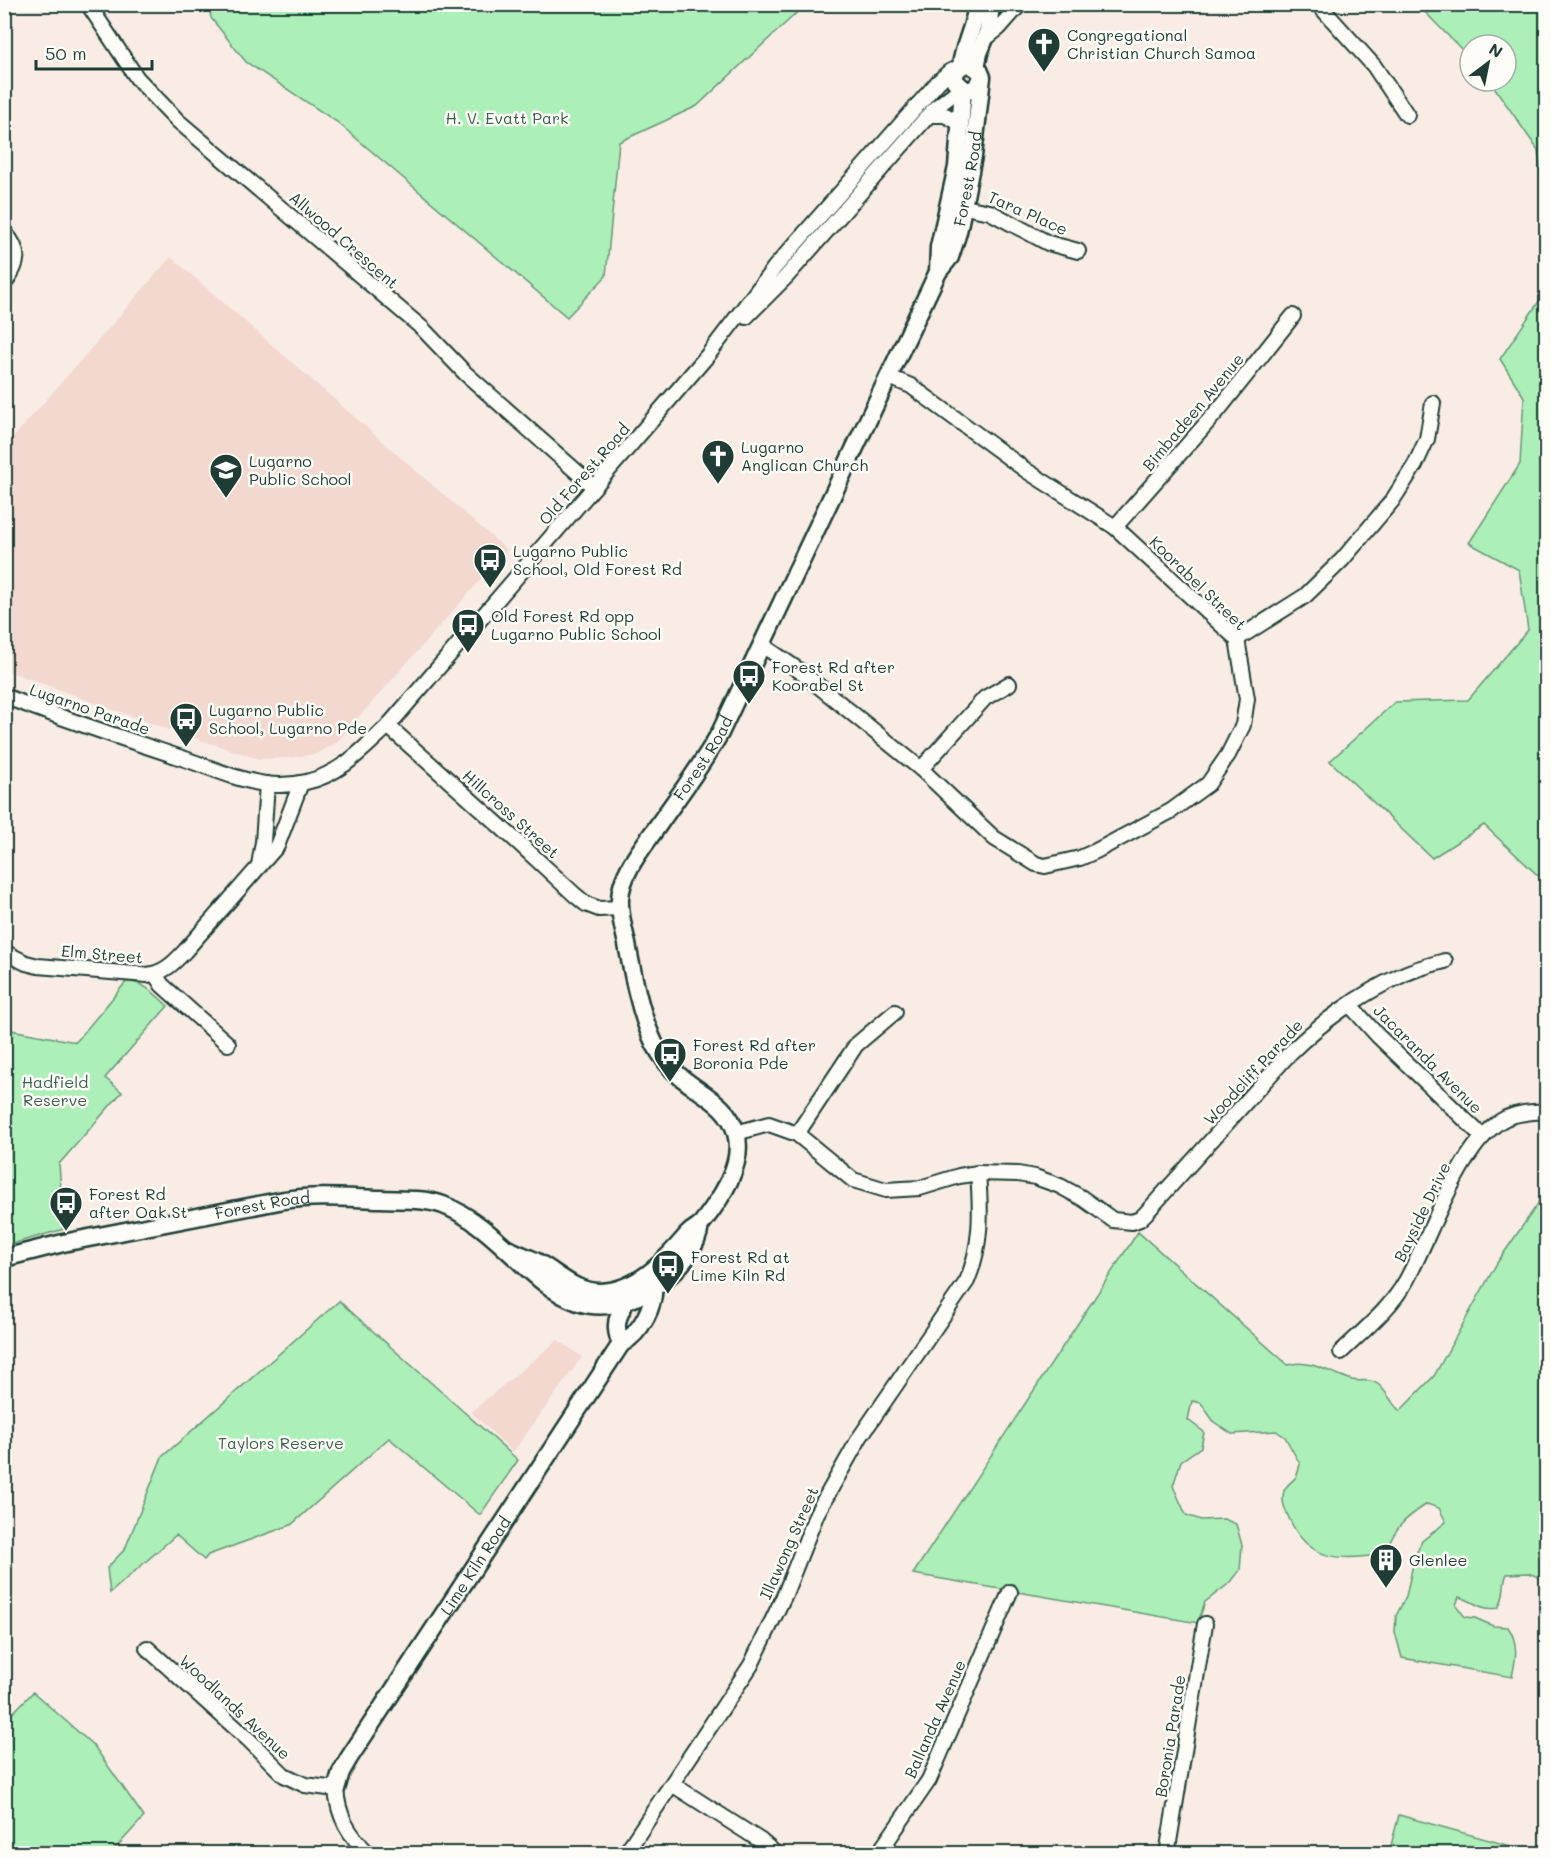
<svg xmlns="http://www.w3.org/2000/svg" width="1551" height="1858" font-family="Mali,sans-serif">
<style>
.built{fill:#f2d8cf}
.green{fill:#adefb8;stroke:#669676;stroke-width:1.5}
.lines{fill:none;stroke-linecap:round;stroke-linejoin:round}
.minor-casing{stroke:#1f3d34;stroke-width:18}
.tertiary-casing{stroke:#1f3d34;stroke-width:21}
.minor{stroke:#fdfcf7;stroke-width:14}
.tertiary{stroke:#fdfcf7;stroke-width:16}
.labels{text-anchor:middle;stroke-width:5;stroke-linejoin:round;paint-order:stroke}
.poi-label{font-size:16px;fill:#1f3d34;stroke:#fdfcf7;text-anchor:start}
.park-label{font-size:16px;fill:#3b614e;stroke:#fdfcf7}
.street-label{font-size:16px;fill:#1f3d34;stroke:#fdfcf7}
</style>
<rect width="100%" height="100%" fill="#f8ece5"/>
<filter id="ink" filterUnits="userSpaceOnUse"><feTurbulence type="fractalNoise" baseFrequency=".0167" numOctaves="2"/><feDisplacementMap in="SourceGraphic" scale="12" xChannelSelector="R" yChannelSelector="G"/><feConvolveMatrix kernelMatrix="1 2 1 2 8 2 1 2 1" color-interpolation-filters="sRGB"/></filter>
<g filter="url(#ink)">
<g class="built">
<polygon points="171,257 507,550 336,743 316,754 288,758 259,759 164,728 5,670 5,447"/>
<polygon points="558,1340 582,1357 513,1452 471,1412"/>
</g>
<g class="green">
<polygon points="209,5 209,4 805,5 697,106 619,142 606,276 567,317 337,122 246,62 211,18"/>
<polygon points="1418,5 1546,5 1546,213 1538,150 1490,81 1506,81 1506,45 1470,45 1470,58"/>
<polygon points="1546,291 1546,883 1484,825 1432,858 1330,761 1395,702 1468,700 1528,630 1519,570 1469,543 1520,464 1524,397 1500,359"/>
<path d="M126,982c18,-1 30,13 42,24l-63,72 17,14 -63,72 5,65 -59,17v-217l71,13z"/>
<path d="M1546,1192v383l-5,3 -13,-5 -21,1c-6,13 0,20 -9,34 -18,3 -23,-7 -39,-11l-3,8 9,12 10,1 18,8 15,1c11,16 8,32 4,50l-110,-19 -7,-26 1,-16 10,-20 9,-40 7,-15 24,-19 -7,-14 -12,-4c-26,17 -30,22 -43,50 -42,7 -76,8 -95,-36 -4,-9 -8,-16 -5,-27 2,-6 8,-9 12,-14 2,-3 3,-9 4,-13l-15,-27 -9,-6 -44,3 -18,-12 -13,-19 -9,-2 -4,19 16,12 -3,15 -20,14 -8,25 13,29 15,5 23,-1 12,5 6,21 -2,25 -9,12 -26,20 -7,21 -285,-49 225,-342 150,133c20,-7 45,9 64,15 10,2 18,-2 27,5 8,7 13,19 21,26l34,-35 63,-113z"/>
<polygon points="339,1301 518,1460 480,1515 389,1438 291,1525 208,1555 204,1560 176,1535 110,1593 107,1568 125,1549 162,1457"/>
<polygon points="33,1692 94,1746 144,1817 111,1853 5,1853 5,1721"/>
<polygon points="1399,1815 1536,1853 1389,1853"/>
</g>
<g class="lines">
<g class="minor-casing">
<g id="minor">
<polyline points="88,4 137,78 178,121 422,328 465,373 594,487"/>
<polyline points="1318,4 1374,66 1407,115"/>
<polyline points="985,39 999,28 1020,4"/>
<polyline points="929,115 945,115 960,123"/>
<polyline points="964,207 990,212 1048,243 1078,251"/>
<path d="M4,232c18,19 15,32 0,52"/>
<polyline points="746,317 786,277 935,108 961,88"/>
<polyline points="1115,527 1220,408 1293,316"/>
<polyline points="1237,639 1305,596 1342,560 1392,501 1415,465 1427,439 1433,403"/>
<polyline points="762,645 800,671 921,769 994,838 1036,864 1045,866 1080,858 1096,851 1171,811 1208,784 1228,755 1243,725 1247,699 1237,639 1115,527 1027,471 911,386 889,377"/>
<path d="M4,696c59,23 118,42 178,62 27,9 55,22 83,26 13,2 28,1 41,-2 35,-8 56,-32 82,-56l320,-371 67,-88 163,-185 11,-10 9,-4"/>
<polyline points="388,726 520,844 575,895 586,904 599,909 620,908"/>
<polyline points="921,769 985,698 1009,684"/>
<polyline points="259,865 263,842 267,784"/>
<path d="M4,952l22,11 12,3 109,9c17,-2 27,-12 38,-24l92,-105 24,-63"/>
<polyline points="155,974 162,985 228,1044"/>
<polyline points="1350,1005 1378,1036 1483,1137"/>
<path d="M736,1133l33,-9 28,10 56,46 33,10 34,-2 39,-12 19,-3 40,1 17,3 25,9 22,12 31,22 19,2 8,-3 6,-6 143,-159c31,-31 71,-60 111,-78 14,-7 30,-11 45,-15"/>
<polyline points="797,1134 856,1045 895,1012"/>
<path d="M1341,1352c23,-22 49,-43 65,-71 24,-43 55,-141 100,-163 13,-6 27,-6 40,-7"/>
<path d="M147,1648l101,91 36,36 21,10 31,4c2,28 13,46 33,65"/>
<polyline points="672,1784 761,1841 776,1854"/>
<path d="M625,1854l126,-189 34,-71 32,-81 43,-76 107,-156c15,-36 14,-70 11,-108"/>
<polyline points="878,1854 929,1780 1010,1592"/>
<polyline points="1167,1854 1205,1624"/>
</g>
</g>
<g class="tertiary-casing">
<g id="tertiary">
<path d="M961,66c2,-21 14,-39 16,-62"/>
<polyline points="976,67 979,53 988,31 991,4"/>
<polyline points="938,272 939,247 957,167 963,89"/>
<path id="s1" d="M510,1250c8,4 17,7 25,11 22,11 38,31 65,31 38,-1 66,-32 88,-58 4,-5 10,-6 14,-11 18,-23 43,-59 34,-90 -8,-32 -42,-41 -63,-63 -9,-10 -17,-21 -22,-34 -12,-28 -18,-61 -24,-92 -3,-14 -8,-30 -7,-45 1,-27 24,-53 39,-75 21,-30 43,-59 61,-91l218,-461 12,-15 8,-25 15,-76 9,-79 -3,-7 -10,-6c-10,1 -15,7 -14,17l10,9h8l8,-9"/>
<path id="s2" d="M4,1258l59,-15 221,-43c32,-5 64,-2 96,-1 20,1 44,-1 63,6 80,30 116,150 217,78 18,-13 38,-35 40,-58"/>
<path d="M621,1344c-9,-21 -2,-30 8,-49"/>
<path id="s3" d="M336,1789l5,-17 8,-14 272,-414c20,-11 35,-39 32,-62"/>
</g>
</g>
<use href="#minor" class="minor"/>
<use href="#tertiary" class="tertiary"/>
</g>
</g>
<defs>
<g id="church-pin" transform="scale(1.725)"><path d="M0 17L-7.5 6A9.5 9.5 0 1 1 7.5 6Z" fill="#1f3d34" stroke="#fdfcf7"/><path d="M-1.2-6h2.4v3.5h3.3v2.4h-3.3V6h-2.4V-.1h-3.3v-2.4h3.3Z" fill="#fff"/></g>
<g id="school-pin" transform="scale(1.725)"><path d="M0 17L-7.5 6A9.5 9.5 0 1 1 7.5 6Z" fill="#1f3d34" stroke="#fdfcf7"/><path d="M0-5L7-2L0 1L-7-2ZM-4 1L0 2.5L4 1V4Q0 6-4 4Z" fill="#fff"/></g>
<g id="bus-pin" transform="scale(1.725)"><path d="M0 17L-7.5 6A9.5 9.5 0 1 1 7.5 6Z" fill="#1f3d34" stroke="#fdfcf7"/><path d="M-5-6H5V4H4V6H2V4H-2V6H-4V4H-5ZM-3.5-4V0h7V-4ZM-3.5 1.2v1.5H-2V1.2ZM2 1.2v1.5H3.5V1.2Z" fill="#fff"/></g>
<g id="building-pin" transform="scale(1.725)"><path d="M0 17L-7.5 6A9.5 9.5 0 1 1 7.5 6Z" fill="#1f3d34" stroke="#fdfcf7"/><path d="M-4-6H4V6H1V3H-1V6H-4ZM-2.5-4.3h1.7v1.8h-1.7ZM.8-4.3h1.7v1.8H.8ZM-2.5-1h1.7V.8h-1.7ZM.8-1h1.7V.8H.8Z" fill="#fff"/></g>
</defs>
<g fill-rule="evenodd">
<use href="#church-pin" x="1044" y="44"/>
<use href="#church-pin" x="718" y="456"/>
<use href="#school-pin" x="226" y="470"/>
<use href="#bus-pin" x="490" y="560"/>
<use href="#bus-pin" x="468" y="625"/>
<use href="#bus-pin" x="749" y="676"/>
<use href="#bus-pin" x="186" y="719"/>
<use href="#bus-pin" x="670" y="1054"/>
<use href="#bus-pin" x="66" y="1203"/>
<use href="#bus-pin" x="668" y="1266"/>
<use href="#building-pin" x="1386" y="1560"/>
</g>
<g class="labels">
<g class="poi-label">
<text x="1067" y="41">Congregational<tspan x="1067" dy="18">Christian Church Samoa</tspan></text>
<text x="741" y="453">Lugarno<tspan x="741" dy="18">Anglican Church</tspan></text>
<text x="249" y="467">Lugarno<tspan x="249" dy="18">Public School</tspan></text>
<text x="513" y="557">Lugarno Public<tspan x="513" dy="18">School, Old Forest Rd</tspan></text>
<text x="491" y="622">Old Forest Rd opp<tspan x="491" dy="18">Lugarno Public School</tspan></text>
<text x="772" y="673">Forest Rd after<tspan x="772" dy="18">Koorabel St</tspan></text>
<text x="209" y="716">Lugarno Public<tspan x="209" dy="18">School, Lugarno Pde</tspan></text>
<text x="693" y="1051">Forest Rd after<tspan x="693" dy="18">Boronia Pde</tspan></text>
<text x="89" y="1200">Forest Rd<tspan x="89" dy="18">after Oak St</tspan></text>
<text x="691" y="1263">Forest Rd at<tspan x="691" dy="18">Lime Kiln Rd</tspan></text>
<text x="1409" y="1566">Glenlee</text>
</g>
<g class="park-label">
<text x="507" y="124">H. V. Evatt Park</text>
<text x="55" y="1088">Hadfield<tspan x="55" dy="18">Reserve</tspan></text>
<text x="281" y="1449">Taylors Reserve</text>
</g>
<g class="street-label">
<text dy="6" stroke="none"><textPath href="#s1" startOffset="1404">Forest Road</textPath></text>
<text transform="translate(1028 213) rotate(24)" y="6">Tara Place</text>
<text transform="translate(344 240) rotate(41)" y="6">Allwood Crescent</text>
<text transform="translate(1193 412) rotate(-50)" y="6">Bimbadeen Avenue</text>
<text transform="translate(584 474) rotate(-49)" y="6">Old Forest Road</text>
<text transform="translate(1198 583) rotate(44)" y="6">Koorabel Street</text>
<text transform="translate(90 709) rotate(19)" y="6">Lugarno Parade</text>
<text dy="6" stroke="none"><textPath href="#s1" startOffset="764">Forest Road</textPath></text>
<text transform="translate(511 814) rotate(42)" y="6">Hillcross Street</text>
<text transform="translate(102 954) rotate(5)" y="6">Elm Street</text>
<text transform="translate(1428 1059) rotate(45)" y="6">Jacaranda Avenue</text>
<text transform="translate(1253 1072) rotate(-47)" y="6">Woodcliff Parade</text>
<text dy="6" stroke="none"><textPath href="#s2" startOffset="264">Forest Road</textPath></text>
<text transform="translate(1422 1212) rotate(-64)" y="6">Bayside Drive</text>
<text transform="translate(789 1543) rotate(-66)" y="6">Illawong Street</text>
<text dy="6" stroke="none"><textPath href="#s3" startOffset="264">Lime Kiln Road</textPath></text>
<text transform="translate(235 1707) rotate(43)" y="6">Woodlands Avenue</text>
<text transform="translate(935 1719) rotate(-66)" y="6">Ballanda Avenue</text>
<text transform="translate(1170 1736) rotate(-81)" y="6">Boronia Parade</text>
</g>
</g>
<rect width="1551" height="1858" fill="none" stroke="#fdfcf7" stroke-width="24"/>
<rect x="12" y="12" width="1527" height="1834" fill="none" stroke="#1f3d34" stroke-width="2" filter="url(#ink)"/>
<g transform="translate(1488 63) rotate(32)"><circle r="28" fill="#fdfcf7" stroke="#a4b0a9" stroke-width="1.5"/>
<path d="M0-4.5L10 22L0 15L-10 22Z" fill="#1f3d34"/>
<text y="-9" font-size="16" font-weight="bold" text-anchor="middle" fill="#1f3d34">N</text>
</g>
<path d="M36 60v9h116v-9" fill="none" stroke="#1f3d34" stroke-width="3"/>
<text x="45" y="60" font-size="18" fill="#1f3d34" stroke="#fdfcf7" stroke-width="4.5" paint-order="stroke">50 m</text>
</svg>
